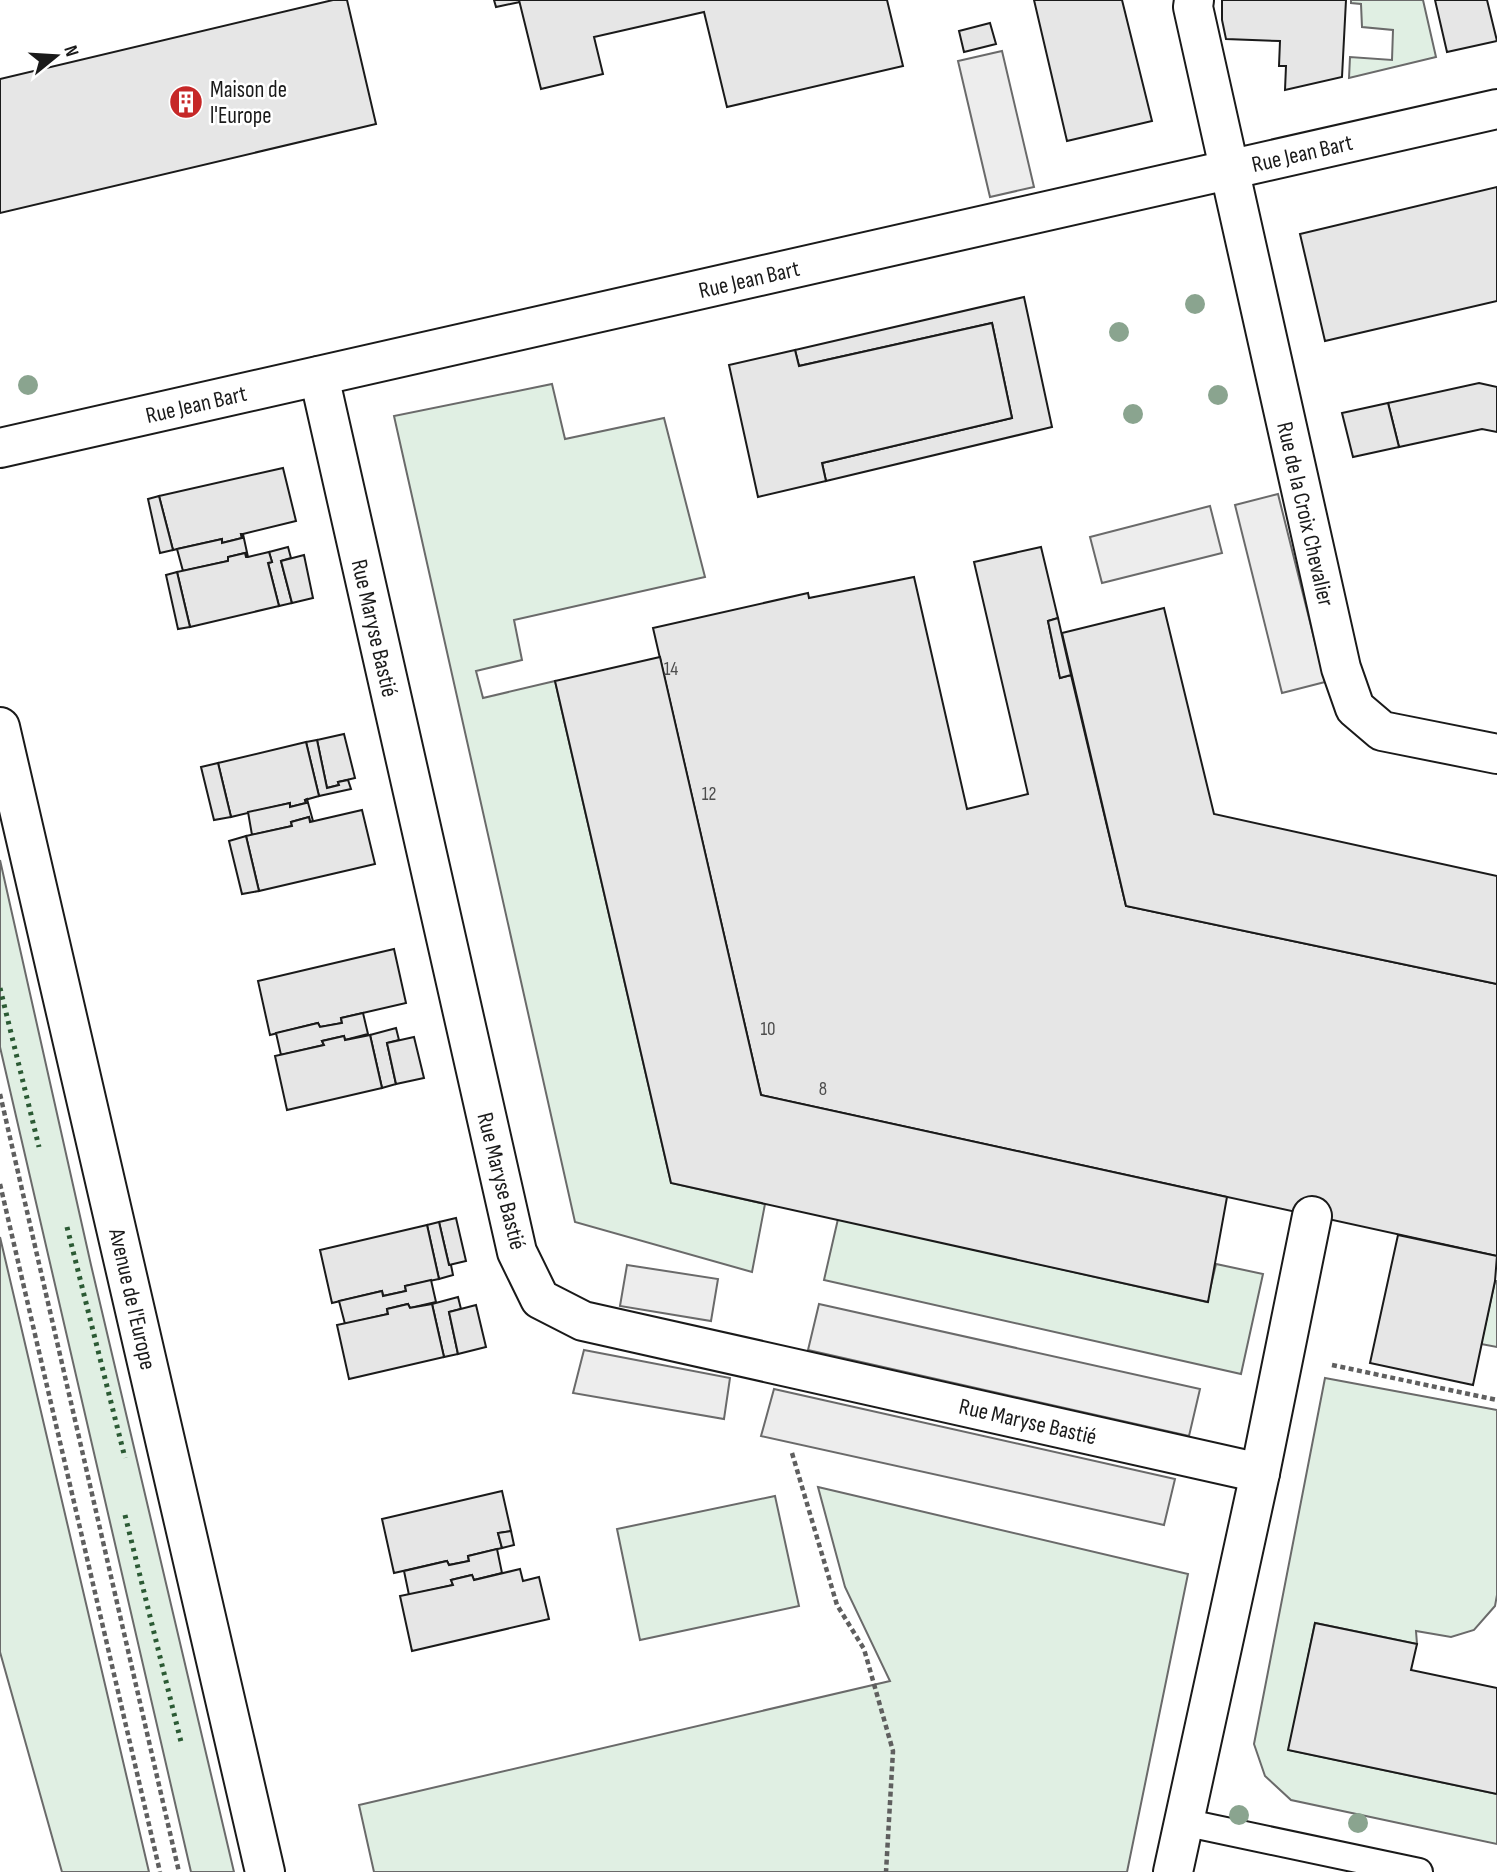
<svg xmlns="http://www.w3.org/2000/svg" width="1497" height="1872" font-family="'Sofia Sans Condensed',sans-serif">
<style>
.green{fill:#e0efe3;stroke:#6a6a6a;stroke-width:2}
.parking{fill:#ededed;stroke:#6a6a6a;stroke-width:2}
.building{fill:#e6e6e6;stroke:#1a1a1a;stroke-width:2}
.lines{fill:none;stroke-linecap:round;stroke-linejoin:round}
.lane-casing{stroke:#1a1a1a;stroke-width:30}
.street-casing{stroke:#1a1a1a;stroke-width:42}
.secondary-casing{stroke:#1a1a1a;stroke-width:42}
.path{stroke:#5f5f5f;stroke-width:4.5;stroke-dasharray:5 3.5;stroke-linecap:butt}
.lane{stroke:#fff;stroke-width:26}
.street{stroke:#fff;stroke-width:38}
.secondary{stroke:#fff;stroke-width:38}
.hedge{stroke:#2b5a34;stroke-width:5;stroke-dasharray:3.5 5;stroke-linecap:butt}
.tree{fill:#8aa48f}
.labels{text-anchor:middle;stroke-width:5;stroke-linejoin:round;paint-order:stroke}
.number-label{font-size:19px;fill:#4d4d4d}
.poi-label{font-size:23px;fill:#1a1a1a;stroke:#fff;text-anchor:start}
.street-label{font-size:23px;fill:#1a1a1a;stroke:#fff}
</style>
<rect width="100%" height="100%" fill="#fff"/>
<g class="green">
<polygon points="1351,0 1423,0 1436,57 1349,78 1350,57 1392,60 1393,30 1362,27 1361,4 1351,3"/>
<polygon points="552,384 565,439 664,418 705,577 514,620 522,660 476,671 483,698 555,681 671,1183 765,1204 752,1272 575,1222 394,416"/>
<polygon points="0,860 91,1265 234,1872 191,1872 0,1047"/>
<polygon points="838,1219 1207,1302 1216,1264 1263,1274 1241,1374 824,1280"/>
<polygon points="0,1237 149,1872 62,1872 0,1652"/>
<polygon points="1495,1281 1497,1281 1497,1347 1481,1344"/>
<polygon points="1325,1378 1497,1410 1497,1595 1495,1606 1474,1630 1451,1637 1416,1631 1417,1644 1315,1623 1289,1750 1497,1794 1497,1844 1291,1800 1265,1776 1254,1744"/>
<polygon points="818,1487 1188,1574 1127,1872 374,1872 359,1805 890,1681 845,1587"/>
<polygon points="775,1496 799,1606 640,1640 617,1529"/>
</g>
<g class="parking">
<polygon points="1002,51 1034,187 990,197 958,61"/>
<polygon points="1278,494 1325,682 1282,693 1235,505"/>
<polygon points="1210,506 1222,553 1102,583 1090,537"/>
<polygon points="627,1265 718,1279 711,1321 620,1306"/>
<polygon points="819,1304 1200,1389 1189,1436 808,1350"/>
<polygon points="584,1350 730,1378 724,1419 573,1393"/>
<polygon points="774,1389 1175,1479 1164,1525 761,1436"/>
</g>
<g class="building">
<polygon points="333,0 347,0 376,124 0,213 0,79"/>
<polygon points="494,0 519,0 520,2 496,7"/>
<polygon points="519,0 887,0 903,66 727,107 704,12 594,37 603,74 541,89"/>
<polygon points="1122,0 1152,121 1067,141 1034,0"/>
<polygon points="1222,0 1346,0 1342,77 1285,90 1286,66 1279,66 1280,41 1226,39 1222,20"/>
<polygon points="1435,0 1487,0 1497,41 1447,52"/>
<polygon points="990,23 996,44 964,52 959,31"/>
<polygon points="1497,187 1497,301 1325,341 1300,234"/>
<polygon points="1024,297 1052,427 826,481 822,463 1012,418 992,323 799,366 795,350"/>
<polygon points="992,323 1012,418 822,463 826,481 758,497 729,365 795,350 799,366"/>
<polygon points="1479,383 1497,387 1497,432 1482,429 1399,447 1388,403"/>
<polygon points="1388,403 1399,447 1353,457 1342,413"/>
<polygon points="283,468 296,521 243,534 241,534 242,538 222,543 222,539 173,550 159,496"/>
<polygon points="159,496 173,550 160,553 148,499"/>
<polygon points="241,534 243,534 248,557 246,557 245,553 228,557 228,561 183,571 177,549 222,539 222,543 242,538"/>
<polygon points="288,547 291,558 281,561 292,603 279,606 268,563 272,562 269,552"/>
<polygon points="1041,547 1058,618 1048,621 1060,678 1071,675 1126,906 1497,984 1497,1256 761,1095 653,628 808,593 809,598 914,577 967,809 1028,794 974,562"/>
<polygon points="269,552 272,562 268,563 279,606 190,627 177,572 228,561 228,557 245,553 246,557 248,557"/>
<polygon points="304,555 313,598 292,603 281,561"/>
<polygon points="177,572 190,627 178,629 166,575"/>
<polygon points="1164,608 1214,814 1497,876 1497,984 1126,906 1062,633"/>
<polygon points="1058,618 1071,675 1060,678 1048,621"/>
<polygon points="660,657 761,1095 1227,1197 1208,1302 671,1183 555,681"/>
<polygon points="344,734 355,778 338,782 339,785 327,788 317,740"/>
<polygon points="317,740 327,788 339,785 338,782 348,780 351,789 319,796 306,742"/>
<polygon points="306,742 319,796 305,800 306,803 290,807 290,803 231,817 218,763"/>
<polygon points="218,763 231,817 214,820 201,767"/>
<polygon points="307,799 313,821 310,822 309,817 291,822 292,826 252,835 248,812 290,803 290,807 306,803 305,800"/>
<polygon points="362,810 375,864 259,891 246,836 292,826 291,822 309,817 310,822"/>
<polygon points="246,836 259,891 242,894 229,841"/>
<polygon points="394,949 406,1003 341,1018 342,1023 320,1027 318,1023 270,1035 258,981"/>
<polygon points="363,1013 368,1034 345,1040 344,1036 322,1041 324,1045 281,1055 276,1033 318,1023 320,1027 342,1023 341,1018"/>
<polygon points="396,1028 399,1040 387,1043 396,1084 382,1088 370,1035"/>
<polygon points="370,1035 382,1088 287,1110 275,1056 324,1045 322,1041 344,1036 345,1040"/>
<polygon points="414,1037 424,1078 396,1084 387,1043"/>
<polygon points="456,1218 466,1261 449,1265 439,1222"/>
<polygon points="439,1222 449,1265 451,1265 453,1275 439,1279 427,1225"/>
<polygon points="427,1225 439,1279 405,1286 406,1291 383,1296 382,1291 332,1303 320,1250"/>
<polygon points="1398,1235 1497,1256 1495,1281 1473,1385 1370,1363"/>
<polygon points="431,1280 436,1302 410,1308 408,1304 387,1309 388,1314 345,1324 339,1301 382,1291 383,1296 406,1291 405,1286"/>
<polygon points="458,1297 461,1309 449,1312 458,1354 444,1357 432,1304"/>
<polygon points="408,1304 410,1308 432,1304 444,1357 349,1379 337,1325 388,1314 387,1309"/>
<polygon points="476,1305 486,1347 458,1354 449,1312"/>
<polygon points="502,1491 511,1531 498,1533 502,1548 468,1556 469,1561 449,1565 447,1561 394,1573 382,1519"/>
<polygon points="511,1531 514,1545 502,1548 498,1533"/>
<polygon points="497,1549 502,1573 474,1580 472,1575 451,1580 453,1585 409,1595 404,1571 447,1561 449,1565 469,1561 468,1556"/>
<polygon points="520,1569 523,1581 539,1577 549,1619 412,1651 400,1596 453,1585 451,1580 472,1575 474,1580"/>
<polygon points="1315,1623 1417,1644 1411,1670 1497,1688 1497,1794 1288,1750"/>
</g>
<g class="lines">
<g class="lane-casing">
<polyline id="lane" points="1183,1822 1419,1872"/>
</g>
<g class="street-casing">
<g id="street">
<polyline points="1194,0 1193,7 1341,668 1355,708 1382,731 1497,754"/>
<polyline points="319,376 517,1252 540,1299 583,1321 1260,1473"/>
<polyline points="0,448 1497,109"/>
<polyline points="1173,1872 1260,1473 1312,1216"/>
</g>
</g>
<g class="secondary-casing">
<polyline id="secondary" points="0,727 265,1872"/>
</g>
<g class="path">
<polyline points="0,1094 179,1872"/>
<polyline points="0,1184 160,1872"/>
<polyline points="1332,1365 1497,1400"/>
<polyline points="792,1453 837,1605 864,1649 893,1751 886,1872"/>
</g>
<use href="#lane" class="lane"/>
<use href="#street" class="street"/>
<use href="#secondary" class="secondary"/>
<g class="hedge">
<polyline points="0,988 39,1147"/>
<polyline points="67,1227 125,1458"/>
<polyline points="125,1515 182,1746"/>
</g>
</g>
<g class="tree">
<circle cx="1195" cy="304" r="10"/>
<circle cx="1119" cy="332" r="10"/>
<circle cx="28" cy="385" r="10"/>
<circle cx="1218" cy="395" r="10"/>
<circle cx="1133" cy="414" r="10"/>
<circle cx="1239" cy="1815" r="10"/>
<circle cx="1358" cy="1823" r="10"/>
</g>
<defs>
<g id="building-disc" transform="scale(1.75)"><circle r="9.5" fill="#c62828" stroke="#fff"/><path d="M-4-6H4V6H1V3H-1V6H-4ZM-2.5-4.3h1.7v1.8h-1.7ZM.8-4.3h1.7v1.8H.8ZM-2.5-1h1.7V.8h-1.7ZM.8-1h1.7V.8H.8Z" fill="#fff"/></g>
</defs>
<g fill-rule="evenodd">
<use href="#building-disc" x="186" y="102"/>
</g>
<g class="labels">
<g class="number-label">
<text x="671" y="675">14</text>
<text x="709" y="800">12</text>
<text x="768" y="1035">10</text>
<text x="823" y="1095">8</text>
</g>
<g class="poi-label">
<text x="210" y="97">Maison de<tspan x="210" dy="26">l'Europe</tspan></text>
</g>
<g class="street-label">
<text transform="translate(1302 153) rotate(-13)" y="8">Rue Jean Bart</text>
<text transform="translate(749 279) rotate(-13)" y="8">Rue Jean Bart</text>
<text transform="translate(196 404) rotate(-13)" y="8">Rue Jean Bart</text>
<text transform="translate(1306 514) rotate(77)" y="8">Rue de la Croix Chevalier</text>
<text transform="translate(375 628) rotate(77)" y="8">Rue Maryse Bastié</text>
<text transform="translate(502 1181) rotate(76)" y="8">Rue Maryse Bastié</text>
<text transform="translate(133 1299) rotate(77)" y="8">Avenue de l'Europe</text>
<text transform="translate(1028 1421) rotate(13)" y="8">Rue Maryse Bastié</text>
</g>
</g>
<g transform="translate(56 56) rotate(72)" stroke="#ffffff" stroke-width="5" paint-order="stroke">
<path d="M0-5L12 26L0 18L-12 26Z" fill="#1a1a1a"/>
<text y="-10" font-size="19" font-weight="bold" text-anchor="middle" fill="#1a1a1a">N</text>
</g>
</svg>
